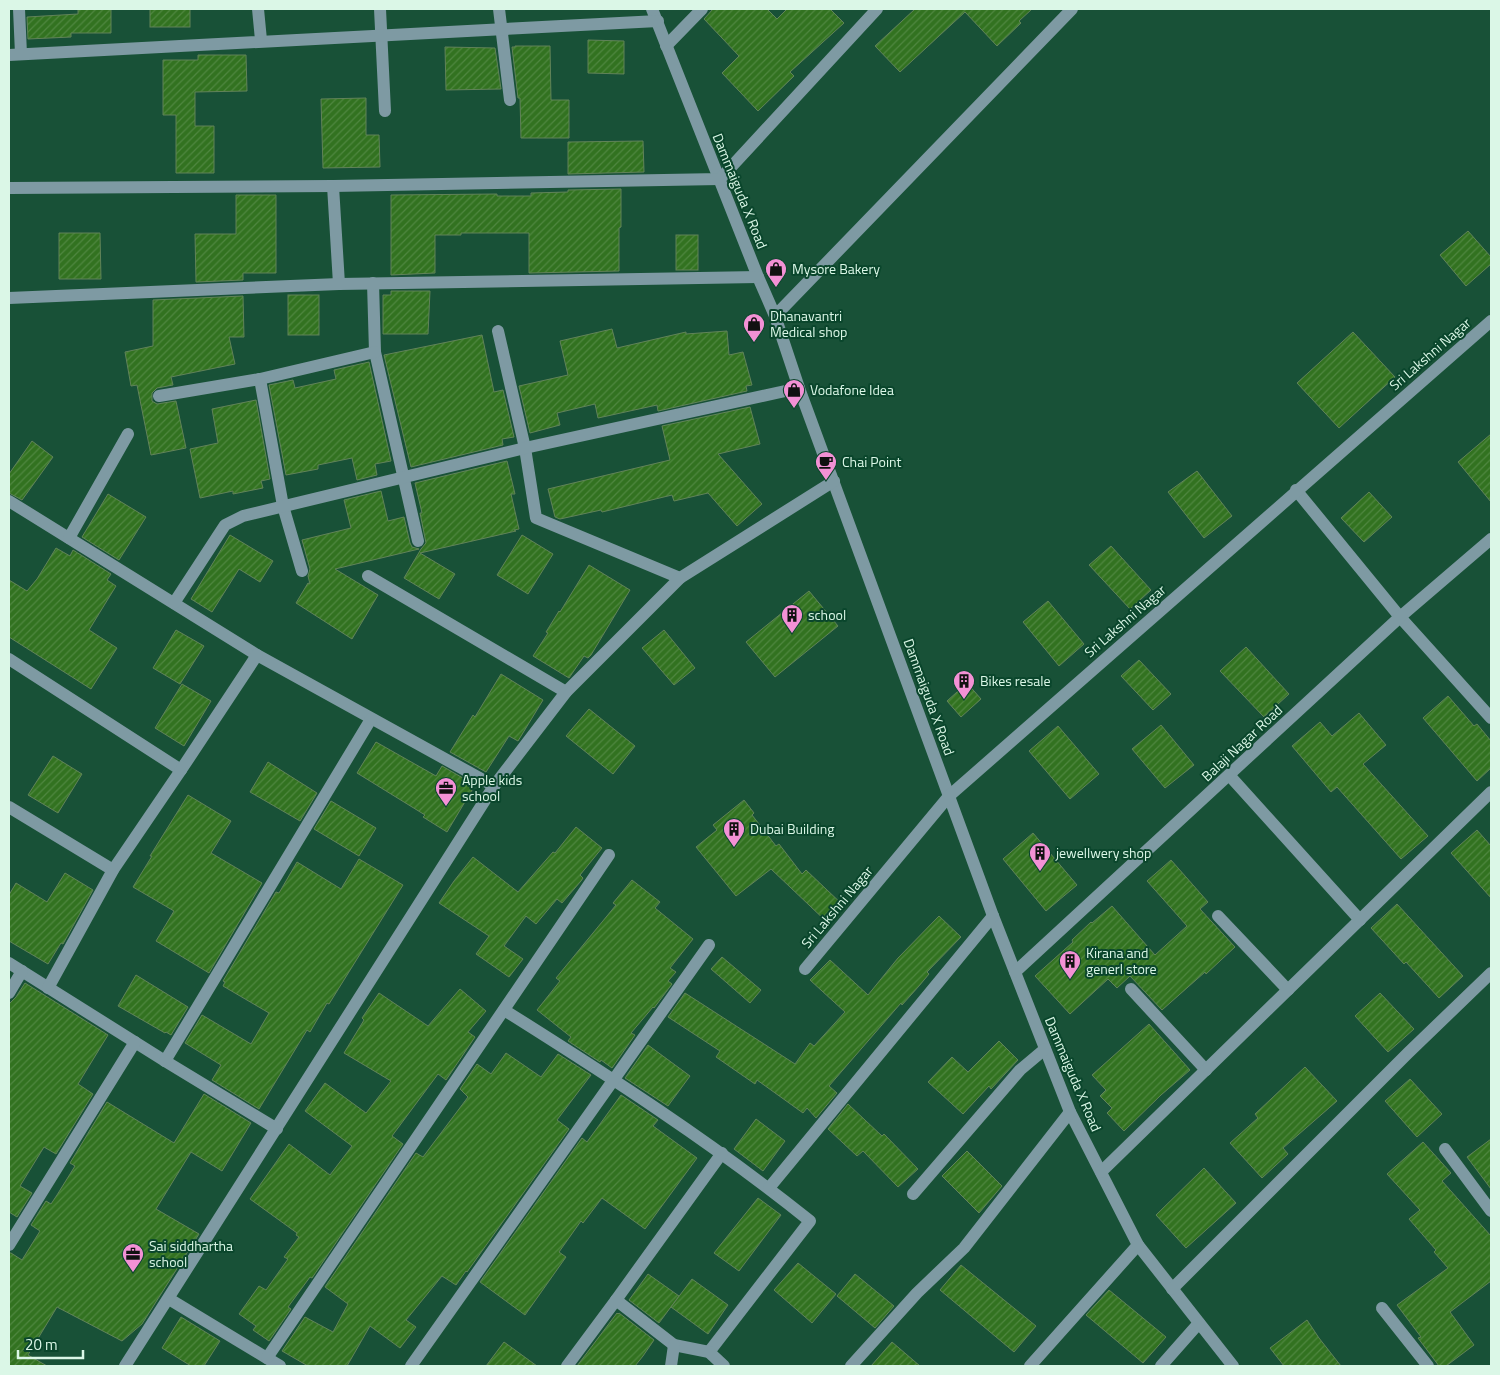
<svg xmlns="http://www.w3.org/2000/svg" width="1500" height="1375" font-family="'Titillium Web',sans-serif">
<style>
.building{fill:url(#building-hatch);stroke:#618359}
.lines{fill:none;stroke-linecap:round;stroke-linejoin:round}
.minor{stroke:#7e9aa3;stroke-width:12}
.labels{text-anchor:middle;stroke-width:4;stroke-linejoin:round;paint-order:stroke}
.street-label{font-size:14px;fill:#dbf7e7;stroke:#0a462c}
.poi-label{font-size:14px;fill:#dbf7e7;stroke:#0a462c;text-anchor:start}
</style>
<defs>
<pattern id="building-hatch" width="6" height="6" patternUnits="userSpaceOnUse" patternTransform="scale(1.25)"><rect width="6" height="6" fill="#327220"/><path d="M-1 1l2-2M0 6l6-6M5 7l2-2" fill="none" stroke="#4f8740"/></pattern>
</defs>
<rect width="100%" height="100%" fill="#185137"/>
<g class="building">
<polygon points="78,9 111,9 111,33 71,33 71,37 28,39 27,17 78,14"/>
<rect x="150" y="9" width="40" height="18"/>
<polygon points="713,9 767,9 777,19 787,9 830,9 844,23 790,72 794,76 758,111 722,73 739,56 704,19"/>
<polygon points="915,9 1032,9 1019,21 1021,23 997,46 965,12 900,72 875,46"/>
<polygon points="588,40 624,41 624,74 588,73"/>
<polygon points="515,46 550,46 551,100 569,100 569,138 521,138 520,98 518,98 512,47 515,47"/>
<polygon points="445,47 495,48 501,89 446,90"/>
<polygon points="198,55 246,55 247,91 195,92 195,126 214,126 214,173 176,173 176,115 163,115 163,60 198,60"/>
<polygon points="366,98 366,135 379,135 380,167 323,168 321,99"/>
<polygon points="643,141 644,172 568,174 568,142"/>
<polygon points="621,189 621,227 619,228 619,271 529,273 529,233 461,233 461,235 435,235 435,273 391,275 391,195 497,194 497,196 531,196 531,193 568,192 568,190"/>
<polygon points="236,195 276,195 276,273 243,273 243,280 196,282 195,234 236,234"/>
<polygon points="1468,231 1491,257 1491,264 1466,286 1440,255"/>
<polygon points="59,233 100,233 101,279 59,279"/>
<rect x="676" y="235" width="22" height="35"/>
<polygon points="391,291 430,291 428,334 383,334 383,295 391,295"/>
<rect x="288" y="295" width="31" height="40"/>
<polygon points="243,296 244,337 229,337 235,364 171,377 173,385 157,388 152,393 152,401 157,404 176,401 186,448 151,455 137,385 131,386 125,352 153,346 153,300"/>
<polygon points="612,329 617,348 686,332 686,334 727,331 729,355 743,352 752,385 746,386 747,391 658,411 657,405 598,418 595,404 557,413 560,425 530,433 519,386 568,375 560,341"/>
<polygon points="1353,332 1395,377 1339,428 1297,383"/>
<polygon points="482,335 494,392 503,390 514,437 502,439 503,445 411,467 384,355"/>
<polygon points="369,362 391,461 375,464 377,475 357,480 352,458 318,465 318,469 286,475 269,385 293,380 295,388 336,379 334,370"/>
<polygon points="256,400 270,479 261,481 263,488 233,494 233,491 200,498 190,449 218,443 212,409"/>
<polygon points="750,407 760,444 718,454 762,504 737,526 708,493 674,501 672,495 602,512 601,510 560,519 555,517 548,489 670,460 662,426"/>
<polygon points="1491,434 1491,502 1458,462"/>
<polygon points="32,441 53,457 22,500 9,493 9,474"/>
<polygon points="507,461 515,494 511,494 519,529 514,530 516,531 420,553 455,574 439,599 404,578 421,549 426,543 420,513 422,513 415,483"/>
<polygon points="1197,471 1232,516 1204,538 1168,492"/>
<polygon points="381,491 388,521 404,517 410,543 412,547 419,549 335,569 378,595 352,639 296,603 308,583 310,584 308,576 310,569 302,540 351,528 344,500"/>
<polygon points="1369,492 1392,517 1364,542 1341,518"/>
<polygon points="108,494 146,517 119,560 82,537"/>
<polygon points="230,535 273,561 260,582 239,569 212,612 191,599"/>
<polygon points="522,535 553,554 528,594 497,575"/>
<polygon points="1111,546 1151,590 1130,609 1089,565"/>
<polygon points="56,548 70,556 73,550 111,574 107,580 116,586 89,630 117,648 91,689 9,637 9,580 27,591 37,579"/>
<polygon points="589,565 630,590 591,655 588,658 584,656 569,678 533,656 548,633 546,632 559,611 560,612"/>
<polygon points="809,591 838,626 775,677 746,642"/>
<polygon points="1048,601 1084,644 1059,666 1023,622"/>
<polygon points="176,630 204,646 180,684 153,668"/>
<polygon points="664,630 695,668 674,685 642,648"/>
<polygon points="1246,647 1289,694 1264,717 1220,671"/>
<polygon points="1139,660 1171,694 1153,710 1121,676"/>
<polygon points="501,674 543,700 518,741 509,736 486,772 450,752 473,715 475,717"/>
<polygon points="967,683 981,699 961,717 947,701"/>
<polygon points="182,684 211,701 184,746 155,728"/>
<polygon points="1448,696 1474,726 1477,724 1491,741 1491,768 1477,781 1423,718"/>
<polygon points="589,709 635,746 613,774 566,736"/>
<polygon points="1359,713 1386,745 1363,764 1428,836 1401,859 1337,787 1331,792 1292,746 1320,722 1332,736"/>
<polygon points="1161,725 1194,765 1165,788 1132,749"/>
<polygon points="1058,726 1099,774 1070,799 1029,751"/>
<polygon points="376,742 436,776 442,766 475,785 447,832 423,817 425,815 357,773"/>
<polygon points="53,756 82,774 58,813 28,795"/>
<polygon points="268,762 317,793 300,821 250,792"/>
<polygon points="188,795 231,821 211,853 262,883 209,973 156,941 174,911 133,887 152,856 150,856"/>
<polygon points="744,800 754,813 752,815 776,846 779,844 802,874 806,870 845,907 829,924 771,869 736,896 696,847 717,830 713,825"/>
<polygon points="331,801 376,828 359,856 314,829"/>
<polygon points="576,827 602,848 580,875 583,878 581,881 562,903 557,899 536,924 526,916 504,946 523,959 509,977 476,954 489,936 439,903 454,881 473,857 518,892 553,852 555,853"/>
<polygon points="1477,830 1491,846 1491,898 1451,853"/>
<polygon points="1033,833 1077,885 1046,911 1003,859"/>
<polygon points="359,859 403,885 329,1004 327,1003 310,1032 307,1030 259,1109 212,1080 221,1065 185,1043 202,1015 251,1044 269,1013 223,986 225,982 223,981 276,892 279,893 297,862 341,889"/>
<polygon points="1171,860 1208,902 1200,909 1235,947 1206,974 1205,972 1162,1010 1130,976 1117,988 1108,979 1070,1014 1035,976 1073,942 1072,940 1091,922 1092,923 1112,906 1155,955 1187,926 1147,881"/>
<polygon points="65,873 93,890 63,944 61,943 48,964 9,941 9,895 16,883 47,902"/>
<polygon points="632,880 660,902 655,908 693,939 670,968 676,972 668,981 672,984 654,1008 653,1007 631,1033 635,1035 612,1068 601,1060 600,1062 568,1041 571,1037 537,1010 560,981 556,978 616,905 613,903"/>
<polygon points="1397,904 1463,976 1439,998 1406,962 1404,964 1371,928"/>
<polygon points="939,916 961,937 927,972 929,974 919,986 902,1005 901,1003 829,1086 837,1093 816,1118 807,1108 803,1113 757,1080 755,1084 716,1057 720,1051 668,1017 685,993 795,1064 810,1043 814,1046 845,1012 810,980 830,960 868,995 898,958"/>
<polygon points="722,957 761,990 750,1003 711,969"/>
<polygon points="136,975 188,1007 171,1035 166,1032 165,1033 118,1006"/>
<polygon points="25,983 108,1035 78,1084 93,1094 56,1154 44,1147 20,1186 32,1193 17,1217 9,1212 9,1004 16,997"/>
<polygon points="460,989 486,1011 468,1032 475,1037 446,1080 438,1074 392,1136 403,1144 312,1278 310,1277 288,1307 291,1309 269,1341 253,1330 256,1326 239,1314 259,1286 266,1290 288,1259 284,1257 299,1237 296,1235 297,1233 250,1199 289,1144 330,1175 352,1146 305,1111 325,1083 366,1113 391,1081 344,1053 364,1020 362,1018 379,993 428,1026"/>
<polygon points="1380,993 1414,1029 1388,1052 1355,1016"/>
<polygon points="1149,1024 1190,1070 1161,1095 1124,1131 1107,1113 1112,1108 1100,1096 1106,1090 1092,1075"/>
<polygon points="999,1041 1018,1060 991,1089 989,1086 963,1114 928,1082 952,1057 968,1072"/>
<polygon points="648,1045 690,1076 668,1106 625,1078"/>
<polygon points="506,1053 541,1077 558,1054 591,1075 557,1120 569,1129 467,1272 466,1271 456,1285 442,1276 406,1320 416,1327 400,1348 370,1326 347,1366 308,1366 282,1351 305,1317 333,1332 348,1304 325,1287 416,1153 423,1157 468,1097 460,1089 477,1064 491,1074"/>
<polygon points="1305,1067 1337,1101 1283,1148 1288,1154 1262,1178 1230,1143 1258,1118 1255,1114"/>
<polygon points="1410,1079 1442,1114 1417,1137 1385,1101"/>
<polygon points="204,1094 251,1123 222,1171 191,1152 156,1209 199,1234 142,1324 122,1341 57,1307 28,1355 47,1366 9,1366 9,1253 11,1253 22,1260 40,1231 31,1225 46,1201 51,1204 57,1195 75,1166 70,1163 107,1102 174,1143"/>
<polygon points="621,1095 658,1120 653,1126 697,1158 645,1229 602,1198 583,1223 581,1221 559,1252 566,1257 525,1315 480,1282 582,1138 587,1142"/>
<polygon points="848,1104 882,1136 884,1134 918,1169 898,1187 863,1151 857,1156 828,1129"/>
<polygon points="756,1119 785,1141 763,1171 734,1149"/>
<polygon points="1491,1139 1491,1189 1467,1157"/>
<polygon points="1423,1142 1451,1173 1442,1181 1491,1236 1491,1281 1450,1312 1474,1345 1446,1366 1439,1366 1418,1338 1421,1337 1397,1305 1448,1268 1434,1252 1436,1250 1409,1219 1420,1210 1387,1174"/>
<polygon points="967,1151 1002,1186 979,1213 942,1176"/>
<polygon points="1204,1168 1236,1203 1186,1248 1156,1215"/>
<polygon points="758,1198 781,1215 739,1271 714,1253"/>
<polygon points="798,1263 836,1294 812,1323 774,1290"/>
<polygon points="961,1265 1036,1326 1014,1352 940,1290"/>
<polygon points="648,1274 679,1296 659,1323 629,1300"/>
<polygon points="855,1274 894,1306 875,1328 837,1296"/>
<polygon points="692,1279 728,1305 708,1334 671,1307"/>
<polygon points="1109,1290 1166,1337 1143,1363 1086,1315"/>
<polygon points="617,1313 618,1314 619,1313 654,1340 643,1356 635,1366 577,1366"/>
<polygon points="181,1317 220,1341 204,1366 191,1366 162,1348"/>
<polygon points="1307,1320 1319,1338 1341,1366 1284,1366 1270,1348"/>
<polygon points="504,1342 537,1366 486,1366"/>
<polygon points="892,1342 920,1366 871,1366"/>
</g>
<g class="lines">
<g class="minor">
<polyline points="19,9 21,54"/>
<polyline points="258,9 261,40"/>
<polyline points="380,9 385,111"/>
<polyline points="499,9 510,100"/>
<polyline points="652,9 758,277 775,316 799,388 993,916 1070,1112 1138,1245 1233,1366"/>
<polyline points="666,46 702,9"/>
<polyline points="9,55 658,21"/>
<polyline points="333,186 339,284"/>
<polyline points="9,188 333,186 720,179 877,9"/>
<polyline points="373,283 375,352 418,541"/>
<polyline points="9,298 339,284 758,277"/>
<polyline points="775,316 1072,9"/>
<polyline points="498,331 525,448 536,518 680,578"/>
<polyline points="260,379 283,506 302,571"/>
<polyline points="159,396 260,379 375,352"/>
<polyline points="1296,490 1400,617 1491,718"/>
<polyline points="9,501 257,655 494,786"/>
<polyline points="69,538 128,434"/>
<polyline points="368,576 566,692"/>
<polyline points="174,603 225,525 243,516 525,448 799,388"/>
<polyline points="9,659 181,770"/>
<polyline points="1229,775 1360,920"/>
<polyline points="9,807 113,870"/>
<polyline points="1218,916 1288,990"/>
<polyline points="9,963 165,1061 277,1129"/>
<polyline points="805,969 949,796 1491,321"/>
<polyline points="1015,972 1400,617 1491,539"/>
<polyline points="48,988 113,870 181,770 257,655"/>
<polyline points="1131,989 1206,1070"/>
<polyline points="9,993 22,971"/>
<path d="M504,1010c105,66 209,133 306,211l-101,131"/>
<polyline points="165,1061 371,719"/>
<polyline points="1445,1149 1491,1211"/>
<polyline points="1101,1172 1491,792"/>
<polyline points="769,1188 993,916"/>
<polyline points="913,1194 1020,1070 1045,1049"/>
<polyline points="9,1245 135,1042"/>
<polyline points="1172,1289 1408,1053 1491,973"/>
<polyline points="169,1299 280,1366"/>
<polyline points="616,1300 674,1345 709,1352 724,1366"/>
<polyline points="1382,1308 1428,1366"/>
<polyline points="267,1358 609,855"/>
<polyline points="125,1366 494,786 566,692 680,578 834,481"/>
<polyline points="411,1366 709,945"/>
<polyline points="567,1366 616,1300 722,1153"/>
<polyline points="671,1366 674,1345"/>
<polyline points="851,1366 917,1293 964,1248 1070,1112"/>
<polyline points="1030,1366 1138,1245"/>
<polyline points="1161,1366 1199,1323"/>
</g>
</g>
<defs>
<g id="shop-pin" transform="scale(1.125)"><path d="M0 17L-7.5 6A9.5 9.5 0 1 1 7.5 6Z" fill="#f391d5" stroke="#0a462c"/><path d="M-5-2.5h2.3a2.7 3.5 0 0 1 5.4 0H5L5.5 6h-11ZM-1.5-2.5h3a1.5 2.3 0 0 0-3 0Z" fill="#111"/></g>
<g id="cafe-pin" transform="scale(1.125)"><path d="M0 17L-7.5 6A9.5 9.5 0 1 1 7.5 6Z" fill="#f391d5" stroke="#0a462c"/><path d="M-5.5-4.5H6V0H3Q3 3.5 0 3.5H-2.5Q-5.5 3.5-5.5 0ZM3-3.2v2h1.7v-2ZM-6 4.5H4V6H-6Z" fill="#111"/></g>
<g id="building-pin" transform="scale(1.125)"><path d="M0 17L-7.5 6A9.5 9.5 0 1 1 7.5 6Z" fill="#f391d5" stroke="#0a462c"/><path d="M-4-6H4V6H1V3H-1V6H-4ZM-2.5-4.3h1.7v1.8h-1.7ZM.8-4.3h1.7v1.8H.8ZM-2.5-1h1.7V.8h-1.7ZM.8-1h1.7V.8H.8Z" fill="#111"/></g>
<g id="office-pin" transform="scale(1.125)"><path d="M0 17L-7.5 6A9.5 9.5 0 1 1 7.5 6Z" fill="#f391d5" stroke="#0a462c"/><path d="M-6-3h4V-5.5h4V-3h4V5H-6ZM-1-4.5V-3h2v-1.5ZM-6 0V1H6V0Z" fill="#111"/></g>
</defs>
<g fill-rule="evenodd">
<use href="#shop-pin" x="776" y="269"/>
<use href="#shop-pin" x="754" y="324"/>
<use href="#shop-pin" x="794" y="390"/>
<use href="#cafe-pin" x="826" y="462"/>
<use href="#building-pin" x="792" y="615"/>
<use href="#building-pin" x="964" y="681"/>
<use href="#office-pin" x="446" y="788"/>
<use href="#building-pin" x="734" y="829"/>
<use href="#building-pin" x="1040" y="853"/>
<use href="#building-pin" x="1070" y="961"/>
<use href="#office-pin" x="133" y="1254"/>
</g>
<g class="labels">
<g class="street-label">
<text transform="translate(740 191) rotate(68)" y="5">Dammaiguda X Road</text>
<text transform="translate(1430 354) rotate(-41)" y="5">Sri Lakshni Nagar</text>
<text transform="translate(1125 621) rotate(-41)" y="5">Sri Lakshni Nagar</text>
<text transform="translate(929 697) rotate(70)" y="5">Dammaiguda X Road</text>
<text transform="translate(1242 743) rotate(-43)" y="5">Balaji Nagar Road</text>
<text transform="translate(837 907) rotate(-50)" y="5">Sri Lakshni Nagar</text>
<text transform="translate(1073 1074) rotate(67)" y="5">Dammaiguda X Road</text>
</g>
<g class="poi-label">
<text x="792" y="274">Mysore Bakery</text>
<text x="770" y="321">Dhanavantri<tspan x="770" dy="16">Medical shop</tspan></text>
<text x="810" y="395">Vodafone Idea</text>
<text x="842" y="467">Chai Point</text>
<text x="808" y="620">school</text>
<text x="980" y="686">Bikes resale</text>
<text x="462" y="785">Apple kids<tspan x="462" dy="16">school</tspan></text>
<text x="750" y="834">Dubai Building</text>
<text x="1056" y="858">jewellwery shop</text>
<text x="1086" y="958">Kirana and<tspan x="1086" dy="16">generl store</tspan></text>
<text x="149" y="1251">Sai siddhartha<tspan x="149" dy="16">school</tspan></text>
</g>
</g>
<rect width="1500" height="1375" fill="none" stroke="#dbf7e7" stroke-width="20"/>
<path d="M18 1350v8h65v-8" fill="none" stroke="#dbf7e7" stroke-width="2.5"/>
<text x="25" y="1350" font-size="15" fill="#dbf7e7" stroke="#0a462c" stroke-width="4" paint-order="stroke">20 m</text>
</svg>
